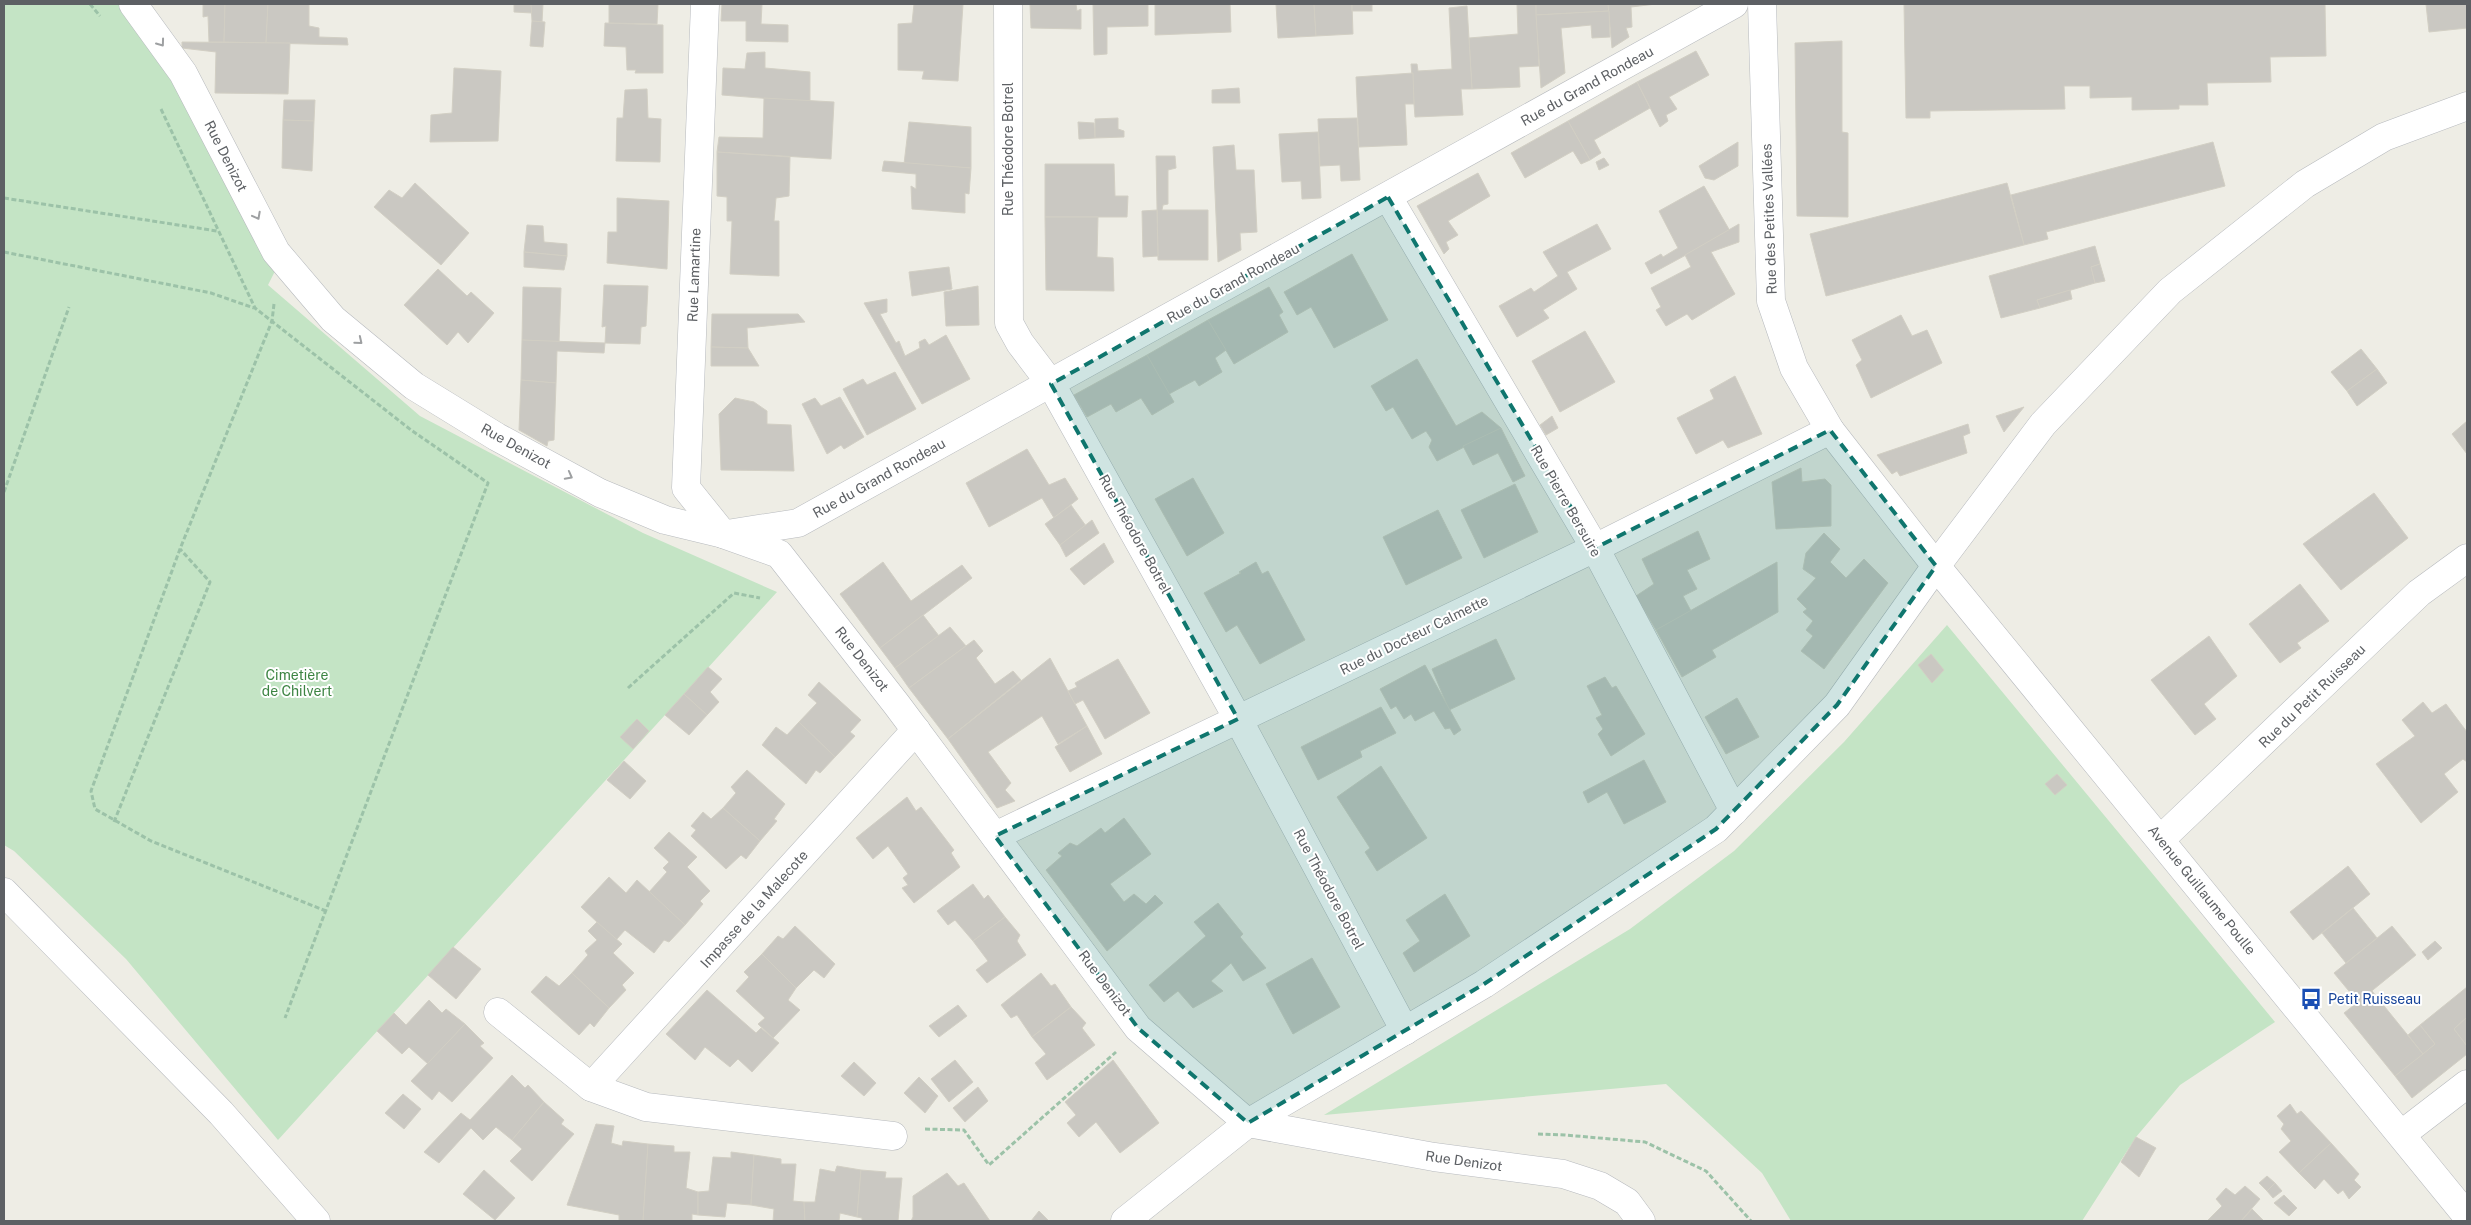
<svg xmlns="http://www.w3.org/2000/svg" width="2471" height="1225" font-family="'Public Sans',sans-serif">
<style>
.green{fill:#c4e4c5}
.building{fill:#cac8c2;stroke:#d2cfc4}
.lines{fill:none;stroke-linecap:round;stroke-linejoin:round}
.minor-casing{stroke:#b7babe;stroke-width:29}
.path{stroke:#9cc2a8;stroke-width:3;stroke-dasharray:5 2.5;stroke-linecap:butt}
.minor{stroke:#fff;stroke-width:28}
.oneway{stroke:#9ea0a2}
.marked{fill:#0f766e;fill-opacity:0.2;stroke:#0f766e;stroke-width:4;stroke-dasharray:10 6;stroke-linejoin:round}
.labels{text-anchor:middle;stroke-width:4;stroke-linejoin:round;paint-order:stroke}
.street-label{font-size:14px;fill:#5d6064;stroke:#fff}
.park-label{font-size:14px;fill:#3c8442;stroke:#fff}
.transit-label{font-size:14px;fill:#164399;stroke:#fff;text-anchor:start}
</style>
<rect width="100%" height="100%" fill="#eeede5"/>
<g class="green">
<polygon points="4,4 119,4 173,82 275,271 268,285 420,416 643,533 777,592 278,1140 126,959 14,851 4,845"/>
<polygon points="1947,625 2275,1022 2180,1085 2136,1137 2082,1221 1791,1221 1762,1173 1666,1084 1324,1115 1630,929 1734,851 1844,742"/>
</g>
<g class="building">
<polygon points="203,4 225,4 224,42 209,42 208,16 203,17"/>
<polygon points="225,4 268,4 266,43 224,42"/>
<polygon points="268,4 309,4 309,26 319,28 319,37 347,38 348,45 266,43"/>
<polygon points="514,4 531,4 532,13 514,12"/>
<polygon points="531,4 543,4 542,22 532,21"/>
<polygon points="609,4 658,4 657,24 609,23"/>
<polygon points="722,4 762,4 761,24 788,25 788,42 746,41 746,21 721,21"/>
<polygon points="914,4 963,4 958,81 922,79 924,71 898,70 898,24 912,23"/>
<polygon points="1030,4 1076,4 1077,11 1081,9 1081,29 1031,28"/>
<polygon points="1093,4 1148,4 1148,26 1107,27 1107,54 1094,55"/>
<polygon points="1155,4 1230,4 1231,32 1155,35"/>
<polygon points="1276,4 1314,4 1316,36 1278,38"/>
<polygon points="1314,4 1352,4 1353,34 1316,36"/>
<rect x="1352" y="4" width="20" height="7"/>
<polygon points="1517,4 1536,4 1539,66 1519,67 1520,87 1472,89 1469,38 1518,34"/>
<polygon points="1536,4 1608,4 1609,11 1536,15"/>
<polygon points="1608,4 1656,4 1631,7 1632,27 1626,28 1629,37 1612,48"/>
<polygon points="1904,4 2325,4 2326,56 2270,57 2271,82 2207,83 2208,105 2179,105 2179,109 2132,110 2132,97 2090,98 2090,86 2064,86 2065,109 1930,111 1930,118 1906,118"/>
<polygon points="2426,4 2467,4 2467,28 2429,32"/>
<polygon points="1467,6 1472,89 1461,89 1463,115 1415,117 1411,64 1417,64 1418,71 1452,69 1449,8"/>
<polygon points="1609,11 1610,37 1592,38 1591,25 1561,28 1565,73 1541,88 1536,15"/>
<polygon points="532,21 545,22 543,47 530,46"/>
<polygon points="605,23 663,25 663,73 635,73 636,70 627,70 626,47 604,46"/>
<polygon points="1842,41 1842,132 1848,133 1848,217 1797,216 1795,43"/>
<polygon points="182,42 290,43 288,94 215,93 216,52 182,48"/>
<polygon points="1696,51 1709,75 1669,97 1677,109 1666,115 1668,121 1660,127 1637,82"/>
<polygon points="765,52 765,68 810,72 810,102 722,95 723,68 745,69 747,53"/>
<polygon points="454,68 501,71 498,141 430,142 431,115 452,113"/>
<polygon points="1413,73 1414,104 1405,104 1407,145 1359,147 1356,77"/>
<polygon points="1637,82 1650,108 1594,140 1601,153 1590,160 1568,121"/>
<polygon points="1239,88 1240,103 1212,103 1212,90"/>
<polygon points="647,89 648,118 661,119 660,162 616,161 617,118 623,118 625,90"/>
<polygon points="764,98 834,102 831,159 717,152 719,137 763,138"/>
<polygon points="284,100 315,100 314,121 283,120"/>
<polygon points="1118,118 1118,129 1124,131 1124,137 1095,138 1095,119"/>
<polygon points="1357,118 1360,180 1341,181 1340,165 1320,166 1318,119"/>
<polygon points="283,120 314,121 312,171 282,168"/>
<polygon points="1568,121 1590,160 1581,164 1573,151 1525,178 1511,153"/>
<polygon points="909,122 971,127 971,168 904,164"/>
<polygon points="1078,122 1094,123 1095,138 1079,139"/>
<polygon points="1318,132 1321,198 1302,199 1301,181 1282,182 1279,134"/>
<polygon points="1738,142 1738,166 1714,180 1705,178 1699,166"/>
<polygon points="2213,142 2225,186 2046,232 2048,239 2024,245 2011,195"/>
<polygon points="1234,145 1236,170 1254,170 1257,232 1240,233 1241,250 1218,262 1213,147"/>
<polygon points="717,152 790,157 789,196 776,198 774,221 779,221 779,276 730,274 732,221 727,221 727,197 717,196"/>
<polygon points="1156,156 1175,156 1176,168 1168,170 1168,204 1163,205 1162,210 1208,210 1208,260 1158,260"/>
<polygon points="1604,158 1609,165 1599,170 1596,162"/>
<polygon points="884,161 971,168 969,194 965,193 965,213 912,209 911,186 916,189 916,174 882,171"/>
<polygon points="1045,164 1114,164 1115,196 1128,196 1127,217 1045,217"/>
<polygon points="1478,173 1490,196 1448,221 1458,235 1446,242 1449,249 1444,254 1417,206"/>
<polygon points="415,183 469,233 441,265 374,207 389,190 402,198"/>
<polygon points="2007,183 2024,245 1826,296 1810,234"/>
<polygon points="1704,186 1730,231 1651,274 1645,263 1661,254 1663,257 1678,248 1659,211"/>
<polygon points="617,198 669,201 667,269 607,263 608,232 617,232"/>
<polygon points="1157,210 1158,256 1143,257 1142,211"/>
<polygon points="1045,217 1098,217 1097,257 1113,258 1114,291 1046,290"/>
<polygon points="1597,224 1611,249 1567,272 1577,289 1543,310 1549,318 1517,337 1499,306 1531,288 1534,292 1558,276 1543,252"/>
<polygon points="1739,224 1739,242 1711,252 1735,294 1692,320 1687,314 1666,326 1656,310 1661,307 1651,288 1691,267 1685,255"/>
<polygon points="527,225 543,226 544,242 567,244 567,256 524,252"/>
<polygon points="2095,246 2100,264 2091,267 2095,283 2037,300 2040,308 2001,318 1989,276"/>
<polygon points="524,252 567,256 564,270 524,267"/>
<polygon points="1352,254 1388,320 1334,348 1311,307 1297,315 1284,292"/>
<polygon points="2100,264 2105,281 2095,283 2091,267"/>
<polygon points="949,267 952,289 912,296 909,272"/>
<polygon points="438,269 467,296 471,292 494,313 468,343 458,332 447,345 404,305"/>
<polygon points="604,285 648,286 646,326 641,327 640,344 605,343 606,326 602,327"/>
<polygon points="978,286 979,325 946,326 944,292"/>
<polygon points="523,287 561,288 559,343 522,340"/>
<polygon points="1269,287 1283,312 1279,315 1288,332 1234,364 1208,320"/>
<polygon points="2070,290 2072,299 2040,308 2037,300"/>
<polygon points="887,299 887,312 880,314 896,343 899,341 905,356 920,348 919,342 925,339 929,345 946,335 970,379 922,404 864,303"/>
<polygon points="712,314 798,314 805,322 747,328 748,348 711,347"/>
<polygon points="1901,315 1912,336 1927,330 1942,363 1871,398 1856,365 1862,360 1852,340"/>
<polygon points="1208,320 1226,350 1215,358 1222,372 1199,386 1195,380 1169,394 1147,355"/>
<polygon points="1585,331 1615,382 1560,412 1532,361"/>
<polygon points="522,340 605,343 604,353 557,351 556,383 521,380"/>
<polygon points="711,347 748,348 759,366 711,366"/>
<polygon points="2361,349 2377,369 2347,391 2331,372"/>
<polygon points="1147,355 1174,402 1152,415 1141,398 1116,412 1111,404 1087,417 1074,395"/>
<polygon points="1417,359 1456,426 1482,412 1501,428 1437,461 1429,447 1432,440 1426,431 1412,439 1393,407 1386,411 1371,386"/>
<polygon points="2377,369 2387,383 2357,406 2347,391"/>
<polygon points="895,372 916,409 867,435 843,389 863,379 867,385"/>
<polygon points="1735,376 1762,434 1728,448 1723,440 1696,454 1677,418 1714,399 1710,390"/>
<polygon points="521,380 556,383 554,440 548,441 547,446 519,430"/>
<polygon points="840,397 864,437 844,449 841,445 827,454 802,404 815,398 821,406"/>
<polygon points="735,398 754,402 767,411 767,424 791,425 794,471 721,470 719,414"/>
<polygon points="2024,407 2004,432 1996,416"/>
<polygon points="1552,416 1558,428 1546,435 1540,425"/>
<polygon points="2467,421 2467,454 2452,434"/>
<polygon points="1968,424 1970,433 1963,436 1967,453 1900,476 1897,471 1892,474 1877,455"/>
<polygon points="1501,428 1525,476 1513,482 1498,453 1473,465 1463,446"/>
<polygon points="1027,449 1049,485 1065,478 1078,499 1054,518 1042,498 989,527 966,483"/>
<polygon points="1801,468 1802,482 1825,479 1831,485 1831,526 1776,529 1772,482"/>
<polygon points="1193,478 1224,533 1187,556 1155,499"/>
<polygon points="1515,484 1538,532 1484,558 1461,510"/>
<polygon points="2374,493 2408,538 2341,590 2303,544"/>
<polygon points="1071,505 1086,526 1060,545 1045,524"/>
<polygon points="1438,510 1462,558 1406,585 1383,537"/>
<polygon points="1092,520 1099,533 1066,557 1060,545"/>
<polygon points="1698,531 1710,559 1687,570 1697,589 1683,596 1691,611 1656,630 1636,596 1654,584 1642,559"/>
<polygon points="1824,533 1840,549 1830,562 1846,578 1864,559 1888,583 1824,669 1801,651 1813,636 1806,630 1813,621 1803,612 1807,609 1797,599 1816,578 1803,569 1806,553"/>
<polygon points="1104,543 1114,562 1084,585 1070,569"/>
<polygon points="883,562 911,601 962,565 972,578 880,648 840,594"/>
<polygon points="1256,562 1262,574 1268,571 1305,640 1260,664 1237,625 1226,632 1204,593 1241,573 1239,572"/>
<polygon points="1777,562 1778,612 1712,650 1716,657 1682,677 1656,630"/>
<polygon points="2300,584 2329,621 2297,643 2301,648 2280,663 2249,624"/>
<polygon points="923,615 939,636 895,668 880,648"/>
<polygon points="950,627 966,646 909,688 895,668"/>
<polygon points="2209,636 2237,676 2204,704 2216,719 2195,735 2151,680"/>
<polygon points="1496,639 1515,679 1449,710 1432,669"/>
<polygon points="974,640 983,651 976,658 995,684 1013,671 1021,680 948,739 909,688"/>
<polygon points="1931,654 1944,670 1932,683 1918,665"/>
<polygon points="1050,658 1087,726 1058,744 1042,716 988,752 1011,783 1005,790 1015,801 997,808 948,739"/>
<polygon points="1118,659 1150,713 1105,739 1083,700 1075,704 1068,691 1077,687 1075,683"/>
<polygon points="1425,665 1461,730 1454,735 1450,728 1445,729 1434,711 1415,721 1411,714 1404,719 1396,706 1391,709 1380,689"/>
<polygon points="708,667 722,679 710,692 719,702 707,715 684,694"/>
<polygon points="1605,677 1612,688 1616,686 1645,734 1611,756 1598,734 1603,729 1596,718 1602,715 1587,686"/>
<polygon points="819,682 861,720 850,732 855,736 835,757 799,722 817,703 808,695"/>
<polygon points="684,694 707,715 689,735 665,715"/>
<polygon points="1737,698 1759,737 1726,754 1705,717"/>
<polygon points="2423,702 2432,713 2446,704 2467,732 2467,762 2463,759 2444,774 2458,792 2421,823 2376,764 2415,736 2402,720"/>
<polygon points="1381,707 1396,733 1360,751 1362,757 1318,780 1301,747"/>
<polygon points="637,719 649,731 633,749 620,737"/>
<polygon points="799,722 835,757 820,773 816,770 806,784 762,745 776,727 787,735"/>
<polygon points="1087,726 1102,754 1070,772 1055,747"/>
<polygon points="1644,760 1666,802 1624,824 1607,792 1588,803 1583,792"/>
<polygon points="624,761 646,781 630,799 607,780"/>
<polygon points="1381,766 1427,838 1377,871 1365,852 1370,848 1337,797"/>
<polygon points="747,770 785,804 774,819 777,821 760,841 723,808 736,793 731,787"/>
<polygon points="2057,774 2067,785 2055,795 2045,784"/>
<polygon points="907,797 916,811 921,807 954,850 951,853 960,867 914,903 902,888 908,885 903,878 908,874 888,846 873,859 856,838"/>
<polygon points="723,808 760,841 746,859 741,855 726,869 691,836 696,830 691,826 703,812 711,819"/>
<polygon points="1124,818 1151,854 1110,884 1124,902 1134,894 1146,904 1155,895 1163,903 1107,951 1046,870 1062,856 1058,853 1070,843 1077,846 1101,828 1105,833"/>
<polygon points="669,832 697,857 687,867 710,891 700,901 703,904 685,925 649,892 667,872 663,868 669,862 654,848"/>
<polygon points="2348,866 2370,894 2313,940 2290,912"/>
<polygon points="609,877 626,893 637,880 685,925 669,942 664,940 654,953 625,930 616,940 581,907"/>
<polygon points="973,884 984,899 988,895 1005,917 973,941 955,920 948,925 937,911"/>
<polygon points="1445,894 1470,936 1414,972 1403,953 1420,941 1406,920"/>
<polygon points="1218,903 1243,934 1240,937 1266,968 1243,981 1231,963 1211,981 1223,991 1193,1008 1178,991 1164,1002 1149,985 1206,936 1194,922"/>
<polygon points="2353,908 2377,938 2346,963 2322,933"/>
<polygon points="1005,917 1020,935 1017,941 1026,955 987,983 976,970 988,961 973,941"/>
<polygon points="597,922 622,944 613,953 634,973 622,985 626,990 609,1008 572,973 588,955 585,951 597,940 588,931"/>
<polygon points="795,926 835,964 824,978 814,970 796,988 762,954 778,936 783,939"/>
<polygon points="2392,926 2416,955 2358,1002 2334,973"/>
<polygon points="2435,941 2442,948 2428,960 2422,952"/>
<polygon points="453,947 481,969 456,999 428,975"/>
<polygon points="762,954 796,988 788,1000 800,1010 773,1038 758,1024 765,1018 736,991 749,977 744,972"/>
<polygon points="1312,958 1340,1007 1293,1034 1266,984"/>
<polygon points="572,973 609,1008 594,1027 590,1023 579,1035 531,992 546,976 559,986"/>
<polygon points="1041,973 1051,986 1055,984 1071,1007 1032,1037 1017,1015 1011,1018 1001,1005"/>
<polygon points="2467,987 2467,1017 2454,1029 2467,1046 2467,1054 2412,1098 2395,1076 2435,1044 2420,1025"/>
<polygon points="707,990 756,1033 761,1028 779,1043 752,1072 738,1059 730,1067 705,1047 695,1060 666,1034"/>
<polygon points="2372,991 2423,1054 2395,1076 2344,1013"/>
<polygon points="429,1000 442,1013 446,1009 465,1024 428,1064 409,1047 402,1054 377,1031 394,1013 406,1025"/>
<polygon points="958,1005 967,1016 939,1037 929,1026"/>
<polygon points="1071,1007 1086,1023 1082,1028 1095,1045 1047,1080 1035,1063 1046,1054 1032,1037"/>
<polygon points="2467,1017 2467,1046 2454,1029"/>
<polygon points="465,1024 484,1043 480,1046 493,1058 452,1102 439,1091 432,1100 411,1081"/>
<polygon points="2420,1025 2435,1044 2423,1054 2408,1035"/>
<polygon points="955,1060 973,1082 949,1102 931,1079"/>
<polygon points="1113,1060 1159,1123 1120,1153 1096,1122 1079,1137 1067,1123 1076,1115 1065,1102"/>
<polygon points="854,1062 876,1083 864,1096 841,1076"/>
<polygon points="512,1075 525,1088 528,1085 544,1102 512,1140 496,1127 483,1140 471,1128 439,1163 424,1152 461,1113 470,1120"/>
<polygon points="919,1077 938,1096 925,1113 904,1093"/>
<polygon points="978,1087 988,1101 965,1122 953,1108"/>
<polygon points="403,1094 421,1109 404,1129 385,1113"/>
<polygon points="544,1102 564,1120 561,1124 574,1134 532,1181 510,1161 522,1149 512,1140"/>
<polygon points="2290,1104 2297,1114 2301,1111 2331,1143 2299,1173 2279,1152 2291,1141 2281,1129 2284,1124 2277,1116"/>
<polygon points="596,1124 614,1126 611,1143 622,1146 623,1141 648,1144 643,1221 619,1221 619,1215 567,1205"/>
<polygon points="2136,1137 2156,1148 2139,1177 2121,1162"/>
<polygon points="2331,1143 2359,1174 2354,1180 2361,1187 2349,1199 2343,1190 2338,1194 2324,1179 2315,1189 2299,1173"/>
<polygon points="648,1144 674,1146 674,1152 690,1152 686,1188 698,1192 698,1215 692,1214 692,1221 643,1221"/>
<polygon points="731,1152 754,1155 751,1205 727,1203 725,1217 698,1215 698,1192 709,1191 713,1157 731,1158"/>
<polygon points="754,1155 781,1159 781,1164 796,1164 793,1201 804,1202 805,1221 773,1221 774,1209 751,1205"/>
<polygon points="837,1166 861,1170 857,1217 840,1213 839,1221 805,1221 804,1202 815,1202 820,1169 835,1172"/>
<polygon points="484,1170 515,1198 495,1220 463,1194"/>
<polygon points="861,1170 886,1172 885,1178 902,1178 898,1221 862,1221 862,1218 857,1217"/>
<polygon points="947,1173 958,1186 964,1183 990,1221 911,1221 913,1217 913,1196"/>
<polygon points="2267,1176 2275,1183 2267,1191 2259,1183"/>
<polygon points="2275,1183 2282,1191 2273,1198 2267,1191"/>
<polygon points="2245,1186 2260,1199 2241,1221 2207,1221 2222,1206 2216,1199 2226,1188 2235,1195"/>
<polygon points="2284,1195 2297,1208 2289,1216 2274,1203"/>
<polygon points="2252,1209 2264,1221 2241,1221"/>
<polygon points="1039,1211 1049,1221 1031,1221"/>
</g>
<g class="lines">
<g class="minor-casing">
<g id="minor">
<polyline points="133,4 183,73 276,252 333,319 414,386 497,437 600,493 665,520 723,534 779,554 897,705 1138,1028 1248,1123 1434,1157 1563,1174 1600,1186 1627,1202 1641,1221"/>
<polyline points="705,4 686,488 723,534"/>
<polyline points="1008,4 1009,323 1020,343 1051,384 1238,719 1405,1031"/>
<polyline points="1762,4 1771,301 1794,368 1830,430 1936,566 2467,1216"/>
<polyline points="1388,197 1595,548 1734,811"/>
<polyline points="727,534 798,523 1734,4"/>
<polyline points="995,836 1595,548 1830,430"/>
<polyline points="2161,839 2419,593 2467,558"/>
<polyline points="4,892 221,1113 316,1221"/>
<polyline points="498,1012 591,1087 916,730"/>
<polyline points="591,1087 646,1107 893,1136"/>
<polyline points="2402,1134 2467,1084"/>
<polyline points="1125,1221 1248,1123 1484,984 1716,829 1837,705 1936,566 2043,424 2170,291 2305,184 2384,137 2467,106"/>
</g>
</g>
<g class="path">
<polyline points="90,4 100,16"/>
<polyline points="161,109 255,308 411,430 488,483 285,1018"/>
<polyline points="4,198 217,231"/>
<polyline points="4,252 211,293 254,308"/>
<polyline points="274,304 272,321 180,549 91,791 95,809 151,841 326,911"/>
<polyline points="4,492 69,307"/>
<polyline points="628,688 734,593 760,598"/>
<polyline points="114,822 210,582 180,549"/>
<polyline points="925,1129 964,1130 989,1165 1116,1052"/>
<polyline points="1538,1134 1565,1135 1645,1142 1706,1171 1751,1221"/>
</g>
<use href="#minor" class="minor"/>
</g>
<defs><path id="oneway-chevron" d="M-2-3.5L2.5 0L-2 3.5" fill="none" stroke-width="1.6" stroke-linecap="round" stroke-linejoin="round" transform="scale(1.25)"/></defs>
<g class="oneway">
<use href="#oneway-chevron" transform="translate(161 43) rotate(54)"/>
<use href="#oneway-chevron" transform="translate(257 216) rotate(62)"/>
<use href="#oneway-chevron" transform="translate(359 341) rotate(39)"/>
<use href="#oneway-chevron" transform="translate(569 476) rotate(28)"/>
</g>
<path class="marked" d="M1388,197l207,351 235,-118 106,136 -99,139 -121,124 -232,155 -236,139 -110,-95 -143,-192 243,-117 -187,-335z"/>
<defs>
<g id="bus-bare" transform="scale(1.725)"><path d="M-5-6H5V4H4V6H2V4H-2V6H-4V4H-5ZM-3.5-4V0h7V-4ZM-3.5 1.2v1.5H-2V1.2ZM2 1.2v1.5H3.5V1.2Z" fill="#1a4fb4" stroke="#fff" stroke-width="2.5" paint-order="stroke"/></g>
</defs>
<g fill-rule="evenodd">
<use href="#bus-bare" x="2311" y="999"/>
</g>
<g class="labels">
<g class="street-label">
<text transform="translate(1587 86) rotate(-29)" y="5">Rue du Grand Rondeau</text>
<text transform="translate(1008 149) rotate(-90)" y="5">Rue Théodore Botrel</text>
<text transform="translate(226 156) rotate(63)" y="5">Rue Denizot</text>
<text transform="translate(1769 219) rotate(-92)" y="5">Rue des Petites Vallées</text>
<text transform="translate(694 275) rotate(-88)" y="5">Rue Lamartine</text>
<text transform="translate(1233 283) rotate(-29)" y="5">Rue du Grand Rondeau</text>
<text transform="translate(516 446) rotate(29)" y="5">Rue Denizot</text>
<text transform="translate(879 478) rotate(-29)" y="5">Rue du Grand Rondeau</text>
<text transform="translate(1566 501) rotate(60)" y="5">Rue Pierre Bersuire</text>
<text transform="translate(1135 534) rotate(61)" y="5">Rue Théodore Botrel</text>
<text transform="translate(1414 635) rotate(-26)" y="5">Rue du Docteur Calmette</text>
<text transform="translate(862 659) rotate(52)" y="5">Rue Denizot</text>
<text transform="translate(2312 696) rotate(-44)" y="5">Rue du Petit Ruisseau</text>
<text transform="translate(1329 889) rotate(62)" y="5">Rue Théodore Botrel</text>
<text transform="translate(2202 890) rotate(51)" y="5">Avenue Guillaume Poulle</text>
<text transform="translate(754 909) rotate(-48)" y="5">Impasse de la Malecote</text>
<text transform="translate(1105 983) rotate(53)" y="5">Rue Denizot</text>
<text transform="translate(1464 1161) rotate(8)" y="5">Rue Denizot</text>
</g>
<g class="park-label">
<text x="297" y="680">Cimetière<tspan x="297" dy="16">de Chilvert</tspan></text>
</g>
<g class="transit-label">
<text x="2328" y="1004">Petit Ruisseau</text>
</g>
</g>
<rect width="2471" height="1225" fill="none" stroke="#5d6064" stroke-width="10"/>
</svg>
